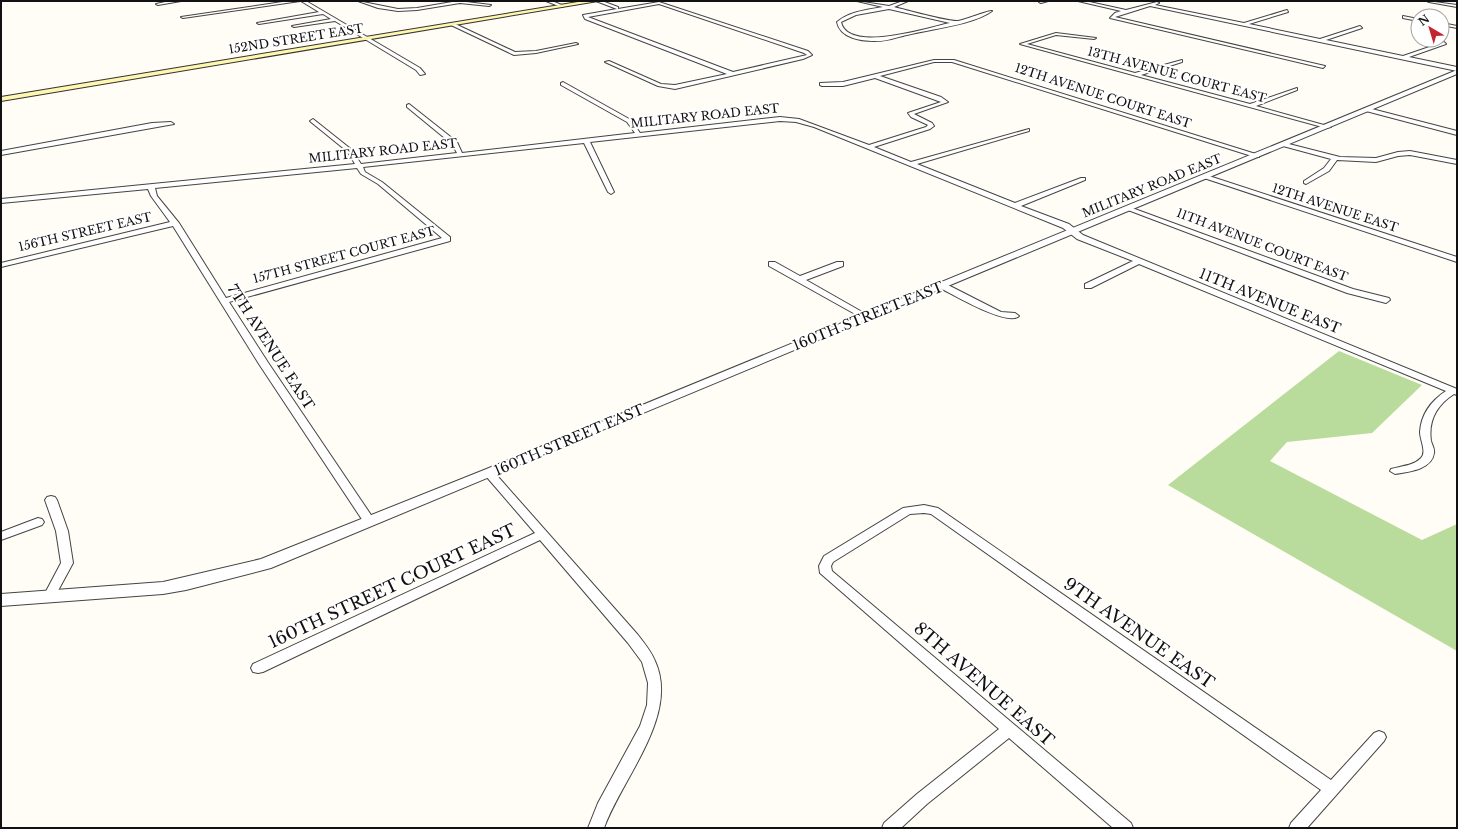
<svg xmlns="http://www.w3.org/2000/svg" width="1458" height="829" font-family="'Libre Baskerville',serif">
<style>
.forest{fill:#b9dc9c}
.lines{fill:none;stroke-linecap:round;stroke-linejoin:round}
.minor-casing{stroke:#444;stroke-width:2}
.tertiary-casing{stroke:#444;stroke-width:2}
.secondary-casing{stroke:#333;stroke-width:2}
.minor{fill:#fff;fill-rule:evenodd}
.tertiary{fill:#fff;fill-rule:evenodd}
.secondary{fill:#fff6b0;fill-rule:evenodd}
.labels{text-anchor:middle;stroke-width:4;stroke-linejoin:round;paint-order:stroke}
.far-street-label{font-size:12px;fill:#111;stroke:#fff}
.street-label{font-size:14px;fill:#111;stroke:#fff}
.near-street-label{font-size:17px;fill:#111;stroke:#fff}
</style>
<rect width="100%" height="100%" fill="#fffdf5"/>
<polygon class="forest" points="1339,351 1422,385 1372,433 1287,442 1270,461 1422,540 1457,524 1457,651 1168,485"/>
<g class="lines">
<g class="minor-casing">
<g id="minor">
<polygon points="170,1 181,1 158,5 156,4"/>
<polygon points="289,1 300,1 183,18 181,17"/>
<polygon points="301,1 306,1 420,68 425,74 420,75 416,70 335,21 294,27 292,26 331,19 323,14 259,24 257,23 319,12"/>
<polygon points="358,1 398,9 417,8 458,1 491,5 489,6 460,3 417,10 398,11 378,8"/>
<polygon points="546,1 552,1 564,6 561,7"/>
<path d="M596,1h6l16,6v2l41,-7 149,49 4,4 -9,4 -128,30 -17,-3 -53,-24 4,-1 52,23 14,1 52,-11 -142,-55 -2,-4 34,-6zM659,4l145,49 3,2 -74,17 -145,-55z"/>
<path d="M857,1l32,5 14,-5h5l-14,6c12,3 55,15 64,14 7,-1 31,-11 34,-10 -19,14 -61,18 -85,24 -10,2 -22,7 -33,6 -13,0 -34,-3 -37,-19 13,-11 30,-12 46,-15zM889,9l61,14c-20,4 -102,31 -109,-1l15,-7z"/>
<polygon points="1040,1 1048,1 1041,3 1039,2"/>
<polygon points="1078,1 1085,1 1126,10 1157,2 1159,3 1155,5 1244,23 1287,10 1288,12 1249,24 1320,39 1360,26 1362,28 1326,40 1403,56 1444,42 1446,44 1409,57 1457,67 1457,71 1150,6 1115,17 1325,66 1323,68 1110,18 1115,13 1121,11"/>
<polygon points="1427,1 1457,5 1457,7 1429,2"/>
<polygon points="1403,16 1418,19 1418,21 1403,18"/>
<polygon points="453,23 515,52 536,51 576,43 578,44 536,53 514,55 451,25"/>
<polygon points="1442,23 1457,26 1457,28 1442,25"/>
<polygon points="1056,33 1096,38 1094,39 1056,35 1027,44 1135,73 1182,60 1182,62 1141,75 1250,104 1297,88 1297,90 1256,106 1331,127 1326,128 1020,44"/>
<path d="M934,60h20l305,95v2h-4l-303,-95h-18l-54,14 61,21 7,5 -34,12 18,9 2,3 -4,3 -56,18 37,15 118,-33v2l-112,33 98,39 66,-25h4v2l-64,26 48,18 14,11 374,154v6l-3,-1c-17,11 -26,26 -23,47 1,4 4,8 3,12 -2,17 -27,19 -39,21l-5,-3 1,-2c10,-3 22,-3 30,-11 6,-6 -1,-18 -1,-26 1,-18 12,-32 26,-41l-307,-127 -48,24h-6v-4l48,-23 -56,-22 -14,-11 -249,-101 -18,-5 -16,-1 -190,21 24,50 -3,2 -3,-2 -24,-49 -221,24 2,5 17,10 68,55v4l-221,61 40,62 104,154 2,3 -2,3h-8l-106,-160 -86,-138 -172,41v-4l169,-41 -19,-26 -3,-7 -147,14v-4l354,-35 -7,-12 -37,-30 -1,-1 3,-2 39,31 9,14 96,-11 -5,-9 -45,-37v-2l2,-1 48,38 5,11 173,-20 -8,-11 -66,-37v-2l2,-1 68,38 9,13 140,-16 19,2 70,26 57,-18 2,-2 -17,-8 -3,-4 33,-11 -66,-24 -32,8h-21l-2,-1v-2l23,-1zM357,168l4,6 17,10 64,54 -216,60 -47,-75 -22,-27 -2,-8z"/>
<polygon points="1368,108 1457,131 1457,135 1366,111 1365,110"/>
<polygon points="152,123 171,122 174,124 1,155 1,151"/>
<polygon points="1285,143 1340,157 1376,158 1398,152 1410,151 1457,160 1457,164 1410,155 1398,156 1376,162 1337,160 1329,171 1306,184 1304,183 1304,181 1324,168 1331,159 1283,146 1282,145"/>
<polygon points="1206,175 1457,257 1457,262 1204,178 1204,176"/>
<polygon points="1128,208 1132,208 1353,289 1389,298 1390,300 1386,303 1347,293 1128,210"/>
<polygon points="769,262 775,262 800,276 837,262 843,262 843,266 806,280 871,317 870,319 864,319 769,266"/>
<path d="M940,284h6l55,28 14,1 4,3c-11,11 -65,-21 -79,-28z"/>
<path d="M489,470l4,1 145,164c6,8 13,16 17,26 25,54 -33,117 -51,167h-16l10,-25 42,-77 7,-21 1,-22 -6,-21 -14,-19 -88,-103 -277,132 -5,1 -5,-1 -2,-4 2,-4 282,-131 -50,-58 -1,-2z"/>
<polygon points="51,496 55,497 57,500 68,531 73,563 53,600 49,602 45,600 43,597 61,563 56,531 45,500 47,497"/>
<polygon points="924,505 938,508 1331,780 1374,733 1379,731 1384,733 1386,737 1384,741 1307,828 1289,828 1291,823 1321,790 931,514 924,513 910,514 833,562 831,566 832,571 1131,823 1133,828 1113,828 1009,738 927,804 901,828 882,828 884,823 917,794 999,729 820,573 819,566 824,556 903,508"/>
<polygon points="38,518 42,519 44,522 42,525 1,540 1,532"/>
</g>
</g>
<g class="tertiary-casing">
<polygon id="tertiary" points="1457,70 1457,74 271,568 186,590 163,594 1,606 1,594 163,582 261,559 484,470"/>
</g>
<g class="secondary-casing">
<polygon id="secondary" points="584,1 598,1 1,101 1,97"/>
</g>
<use href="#minor" class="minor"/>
<use href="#tertiary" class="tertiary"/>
<use href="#secondary" class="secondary"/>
</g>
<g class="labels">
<g class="far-street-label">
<text transform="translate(296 39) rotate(-9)" y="4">152ND STREET EAST</text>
<text transform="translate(1177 75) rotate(15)" y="4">13TH AVENUE COURT EAST</text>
<text transform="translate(1103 96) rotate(18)" y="4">12TH AVENUE COURT EAST</text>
<text transform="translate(705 116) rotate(-6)" y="4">MILITARY ROAD EAST</text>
<text transform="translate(383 151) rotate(-6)" y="4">MILITARY ROAD EAST</text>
<text transform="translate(1152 186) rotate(-22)" y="4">MILITARY ROAD EAST</text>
<text transform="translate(1335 208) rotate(18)" y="4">12TH AVENUE EAST</text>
<text transform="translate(85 232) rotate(-13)" y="4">156TH STREET EAST</text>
<text transform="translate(1262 245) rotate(21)" y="4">11TH AVENUE COURT EAST</text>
<text transform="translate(344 255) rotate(-15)" y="4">157TH STREET COURT EAST</text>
</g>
<g class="street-label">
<text transform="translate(1270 301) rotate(22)" y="5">11TH AVENUE EAST</text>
<text transform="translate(868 316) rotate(-22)" y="5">160TH STREET EAST</text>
<text transform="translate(271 347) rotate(57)" y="5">7TH AVENUE EAST</text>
<text transform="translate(569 440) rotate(-23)" y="5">160TH STREET EAST</text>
</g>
<g class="near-street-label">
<text transform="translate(392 586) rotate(-25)" y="6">160TH STREET COURT EAST</text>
<text transform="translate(1139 633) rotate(35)" y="6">9TH AVENUE EAST</text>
<text transform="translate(984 684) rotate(41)" y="6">8TH AVENUE EAST</text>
</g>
</g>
<rect width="1458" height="829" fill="none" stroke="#111111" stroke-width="4"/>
<g transform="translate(1430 28) rotate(322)"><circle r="19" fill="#ffffff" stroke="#a0a0a0"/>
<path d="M0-3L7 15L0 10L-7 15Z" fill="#c4262e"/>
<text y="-6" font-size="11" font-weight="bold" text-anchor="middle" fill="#111111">N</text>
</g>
</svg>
